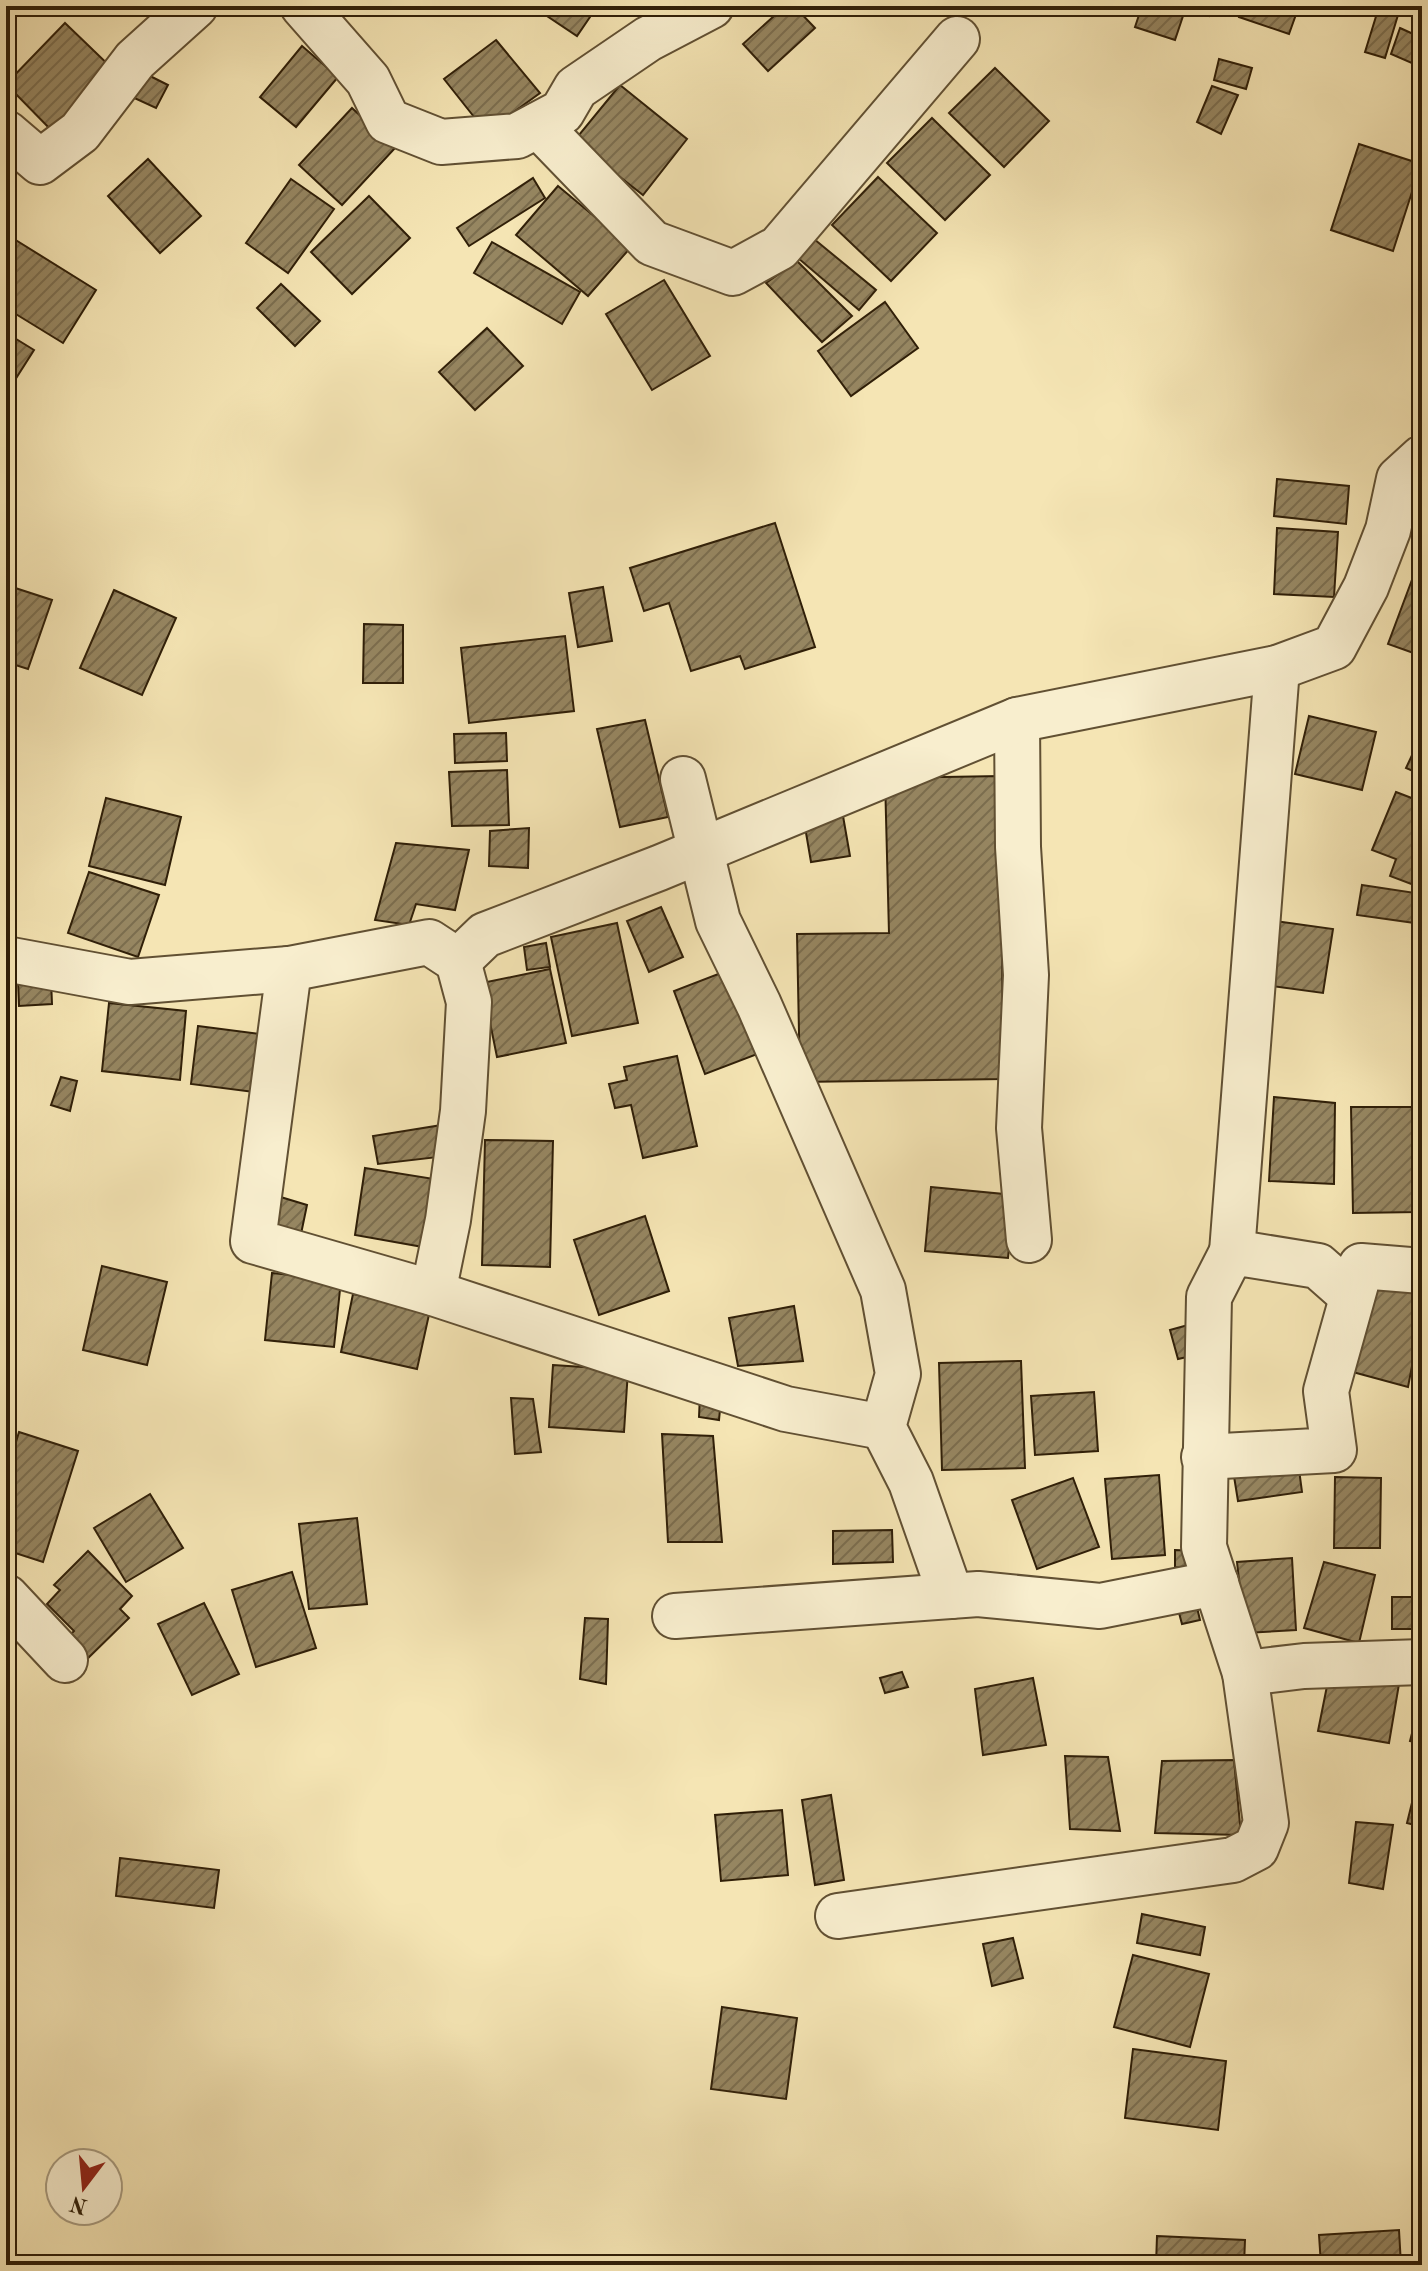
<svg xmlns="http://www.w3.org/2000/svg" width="1428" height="2271" font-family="'Old Standard TT',serif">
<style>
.building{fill:url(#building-hatch);stroke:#301f08;stroke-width:2}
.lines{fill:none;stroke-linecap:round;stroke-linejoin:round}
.street-casing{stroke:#615033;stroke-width:48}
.street{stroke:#f8eece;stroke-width:44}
</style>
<defs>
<pattern id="building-hatch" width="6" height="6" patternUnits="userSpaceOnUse" patternTransform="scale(2)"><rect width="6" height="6" fill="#968661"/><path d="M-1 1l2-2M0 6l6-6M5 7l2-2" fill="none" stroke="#7b6d4e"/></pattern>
</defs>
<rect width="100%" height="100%" fill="#f5e5b4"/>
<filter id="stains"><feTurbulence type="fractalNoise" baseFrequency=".0025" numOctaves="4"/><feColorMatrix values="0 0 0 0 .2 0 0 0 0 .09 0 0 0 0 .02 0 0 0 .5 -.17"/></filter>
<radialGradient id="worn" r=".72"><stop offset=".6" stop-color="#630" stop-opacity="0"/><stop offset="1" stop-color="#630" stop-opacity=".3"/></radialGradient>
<g class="building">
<polygon points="532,6 580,6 592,14 577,36"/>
<polygon points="785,6 794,6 815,28 768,71 743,44"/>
<polygon points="1142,6 1183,16 1175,40 1135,27"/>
<polygon points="1186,6 1214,6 1209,16"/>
<polygon points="1242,6 1299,6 1289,34 1239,17"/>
<polygon points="1348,6 1370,6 1367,15 1347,9"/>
<polygon points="1378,10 1398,15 1385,58 1365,52"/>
<polygon points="65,23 118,74 57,136 6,84"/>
<polygon points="1400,28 1422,38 1421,67 1391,54"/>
<polygon points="496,40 540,93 486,132 444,79"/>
<polygon points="302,46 338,77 296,127 260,97"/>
<polygon points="1219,59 1252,68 1246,89 1214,80"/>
<polygon points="995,68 1049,121 1004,167 949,113"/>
<polygon points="142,72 168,85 156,108 130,96"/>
<polygon points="620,85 687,139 643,195 574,141"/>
<polygon points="1212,86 1238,95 1221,134 1197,122"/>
<polygon points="352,108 395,148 342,205 299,165"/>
<polygon points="932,118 990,175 945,220 887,163"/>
<polygon points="1359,144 1421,164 1393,251 1331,230"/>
<polygon points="148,159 201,216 160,253 108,196"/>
<polygon points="878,177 937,233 891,281 832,225"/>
<polygon points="533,178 545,198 469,246 457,228"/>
<polygon points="291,179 334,209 288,273 246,243"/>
<polygon points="558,186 631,247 588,296 516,235"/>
<polygon points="369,196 410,238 352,294 311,252"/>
<polygon points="6,234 96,290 63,343 6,308"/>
<polygon points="814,239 876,290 859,310 798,258"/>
<polygon points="492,242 580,292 562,324 474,273"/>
<polygon points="797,261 852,316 822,342 766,283"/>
<polygon points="664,280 710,356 652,390 606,314"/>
<polygon points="281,284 320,321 295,346 257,308"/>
<polygon points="885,302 918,348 851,396 818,351"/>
<polygon points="487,328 523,366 475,410 439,372"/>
<polygon points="8,334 34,350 6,394 6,336"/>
<polygon points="1277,479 1349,486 1346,524 1274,516"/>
<polygon points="1419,487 1422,488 1422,515 1410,511"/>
<polygon points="775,523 815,647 745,669 740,656 691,671 669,603 644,611 630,568"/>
<polygon points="1277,528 1338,532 1334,597 1274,594"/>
<polygon points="1422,553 1422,656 1388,644"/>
<polygon points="6,585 52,600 28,669 6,662"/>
<polygon points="603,587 612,641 578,647 569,593"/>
<polygon points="114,590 176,618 142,695 80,668"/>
<polygon points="364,624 403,625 403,683 363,683"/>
<polygon points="565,636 574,711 469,723 461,648"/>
<polygon points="1309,716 1376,732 1362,790 1295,774"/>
<polygon points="645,720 668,817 620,827 597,729"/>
<polygon points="506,733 507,761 455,763 454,734"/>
<polygon points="1422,734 1422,775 1406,768"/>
<polygon points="507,770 509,825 452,826 449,772"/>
<polygon points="1001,776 1003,1079 800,1082 797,934 889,933 885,778"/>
<polygon points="1396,792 1422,802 1422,888 1390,876 1396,859 1372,850"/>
<polygon points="106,798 181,817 165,885 89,866"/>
<polygon points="843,816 850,856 811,862 804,821"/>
<polygon points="529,828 528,868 489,866 490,831"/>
<polygon points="396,843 469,850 455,910 416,904 409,925 375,920"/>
<polygon points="89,872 159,895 138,957 68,933"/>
<polygon points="1362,885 1422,894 1422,924 1357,915"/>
<polygon points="661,907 683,957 649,972 627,921"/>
<polygon points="1275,921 1333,929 1323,993 1265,985"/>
<polygon points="617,923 638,1023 572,1036 551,937"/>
<polygon points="546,943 550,967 527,970 524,947"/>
<polygon points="550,969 566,1043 497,1057 482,983"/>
<polygon points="726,971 760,1053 705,1074 674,991"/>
<polygon points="6,974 16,974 14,1024 6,1023"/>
<polygon points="51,979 52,1004 19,1006 18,980"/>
<polygon points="109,1003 186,1011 180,1080 102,1071"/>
<polygon points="198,1026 268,1035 261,1093 191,1084"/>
<polygon points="677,1056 697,1146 643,1158 631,1105 615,1108 609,1084 627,1080 624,1067"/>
<polygon points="61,1077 77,1081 70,1111 51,1105"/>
<polygon points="1274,1097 1335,1103 1334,1184 1269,1181"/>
<polygon points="1351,1107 1416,1107 1418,1212 1353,1213"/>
<polygon points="442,1125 447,1156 378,1164 373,1136"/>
<polygon points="485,1140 553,1141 550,1267 482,1265"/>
<polygon points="365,1168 434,1179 423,1247 355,1235"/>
<polygon points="931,1187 1014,1195 1008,1258 925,1251"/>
<polygon points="274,1195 307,1205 301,1234 266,1224"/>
<polygon points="645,1216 669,1291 599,1315 574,1240"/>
<polygon points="102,1266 167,1282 147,1365 83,1350"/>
<polygon points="272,1273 341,1280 334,1347 265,1340"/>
<polygon points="1366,1278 1422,1290 1422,1314 1408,1387 1349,1371"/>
<polygon points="353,1294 430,1310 417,1369 341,1352"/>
<polygon points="794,1306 803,1361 738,1366 729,1318"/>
<polygon points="1188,1325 1196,1355 1178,1359 1170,1330"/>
<polygon points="1021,1361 1025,1468 942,1470 939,1363"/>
<polygon points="553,1365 628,1370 624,1432 549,1427"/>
<polygon points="1094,1392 1098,1451 1035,1455 1031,1396"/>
<polygon points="700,1395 721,1399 719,1420 699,1417"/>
<polygon points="511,1398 533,1399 541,1452 515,1454"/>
<polygon points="19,1432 78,1451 43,1562 6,1550 6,1475"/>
<polygon points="662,1434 713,1436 722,1542 668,1542"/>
<polygon points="1298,1462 1302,1492 1238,1501 1233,1470"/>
<polygon points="1159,1475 1165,1555 1112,1559 1105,1479"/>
<polygon points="1335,1477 1381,1478 1380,1548 1334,1548"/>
<polygon points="1073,1478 1099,1547 1037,1569 1012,1500"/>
<polygon points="150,1494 183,1548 126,1582 94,1528"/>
<polygon points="357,1518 367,1604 309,1609 299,1524"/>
<polygon points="892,1530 893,1562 833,1564 833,1531"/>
<polygon points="1175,1550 1196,1551 1194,1570 1175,1567"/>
<polygon points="88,1551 132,1596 120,1609 129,1618 83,1663 62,1643 74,1631 47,1604 60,1590 54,1585"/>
<polygon points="1292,1558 1296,1630 1245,1633 1237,1562"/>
<polygon points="1324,1562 1375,1575 1359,1643 1304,1628"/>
<polygon points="1422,1565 1422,1631 1417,1631 1417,1566"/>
<polygon points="292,1572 316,1648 256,1667 232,1590"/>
<polygon points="1194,1595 1200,1620 1182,1624 1175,1598"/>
<rect x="1392" y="1597" width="22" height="32"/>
<polygon points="204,1603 239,1674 192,1695 158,1624"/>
<polygon points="585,1618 608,1619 606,1684 580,1679"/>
<polygon points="1330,1671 1399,1684 1389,1743 1318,1731"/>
<polygon points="902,1672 908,1687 885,1693 880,1678"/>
<polygon points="1033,1678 1046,1745 983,1755 975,1689"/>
<polygon points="1422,1695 1422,1744 1410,1741"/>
<polygon points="1065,1756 1108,1757 1120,1831 1070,1829"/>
<polygon points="1234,1760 1241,1835 1155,1833 1162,1761"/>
<polygon points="1422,1762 1422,1827 1407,1823"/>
<polygon points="831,1795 844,1880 815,1885 802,1800"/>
<polygon points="782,1810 788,1875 721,1881 715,1815"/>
<polygon points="1356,1822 1393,1825 1383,1889 1349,1883"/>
<polygon points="120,1858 219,1870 214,1908 116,1896"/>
<polygon points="1142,1914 1205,1927 1200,1955 1137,1943"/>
<polygon points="1013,1938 1023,1978 992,1986 983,1944"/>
<polygon points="1133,1955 1209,1974 1190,2047 1114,2027"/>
<polygon points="722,2007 797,2018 786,2099 711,2089"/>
<polygon points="1133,2049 1226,2061 1218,2130 1125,2118"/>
<polygon points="1399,2230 1401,2265 1321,2265 1319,2235"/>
<polygon points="1157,2236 1245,2240 1244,2265 1156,2265"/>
</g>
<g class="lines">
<g class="street-casing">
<g id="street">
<polyline points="303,6 368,80 388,121 441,142 517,136 562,112 576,88 648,39 711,6"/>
<polyline points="538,125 652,243 733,273 779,248 957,39"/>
<polyline points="6,133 40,162 80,132 135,60 195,6"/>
<polyline points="1017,720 1018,847 1026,975 1019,1128 1029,1240"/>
<polyline points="683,779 718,921 759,1005 883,1290 898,1374 883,1427 911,1482 951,1596"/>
<polyline points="6,959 130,982 289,969 429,942 458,961 469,1002 463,1111 448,1220 433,1293"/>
<polyline points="458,961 485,935 659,868 1017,720 1277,668 1334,647 1366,587 1388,530 1399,479 1422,458"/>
<polyline points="289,969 253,1241 433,1293 786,1409 883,1427"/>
<polyline points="1232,1252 1277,668"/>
<polyline points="1352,1296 1318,1266 1232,1252 1209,1297 1204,1547 1245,1673 1304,1666 1422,1662"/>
<polyline points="1204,1457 1334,1450 1326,1391 1361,1266 1422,1271"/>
<polyline points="6,1597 65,1660"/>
<polyline points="675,1616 978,1594 1100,1606 1216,1583"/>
<polyline points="838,1916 1233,1860 1256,1848 1266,1823 1245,1673"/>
</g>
</g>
<use href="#street" class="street"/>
</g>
<rect width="1428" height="2271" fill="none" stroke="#f5e5b4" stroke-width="32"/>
<rect x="8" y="8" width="1412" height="2255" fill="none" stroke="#301f08" stroke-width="4"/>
<rect x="16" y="16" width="1396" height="2239" fill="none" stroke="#301f08" stroke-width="2"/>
<g transform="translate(84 2187) rotate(196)"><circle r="38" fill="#f8eece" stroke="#a89b7f" stroke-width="2"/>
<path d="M0-6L14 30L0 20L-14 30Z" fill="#8f2418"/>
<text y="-12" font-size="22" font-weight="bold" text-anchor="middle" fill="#301f08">N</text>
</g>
<rect width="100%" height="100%" filter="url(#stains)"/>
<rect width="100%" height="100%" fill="url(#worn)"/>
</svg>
